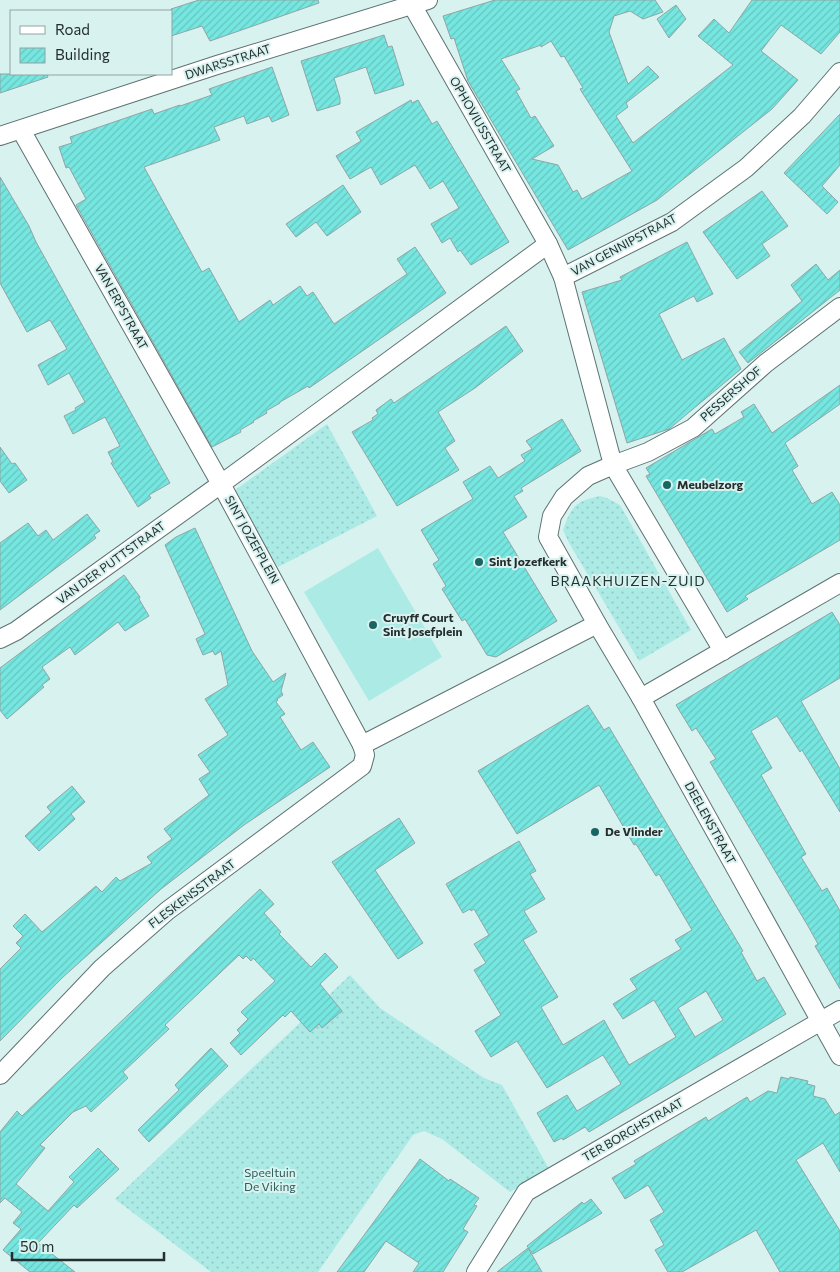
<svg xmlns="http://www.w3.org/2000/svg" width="840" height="1272" font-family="Commissioner,sans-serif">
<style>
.grass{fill:url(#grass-dots)}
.garden{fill:#aceae5}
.building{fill:url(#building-hatch);stroke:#8ea6a4;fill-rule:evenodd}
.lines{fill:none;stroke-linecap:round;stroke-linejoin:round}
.minor-casing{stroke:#5c7372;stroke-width:20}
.minor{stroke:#fff;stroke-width:18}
.poi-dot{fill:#186562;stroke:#d8f2f0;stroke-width:2}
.labels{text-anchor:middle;stroke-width:4;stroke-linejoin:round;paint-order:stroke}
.street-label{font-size:12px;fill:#242e2d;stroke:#d8f2f0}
.poi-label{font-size:12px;font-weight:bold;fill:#242e2d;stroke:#d8f2f0;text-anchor:start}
.park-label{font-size:12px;fill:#2c5d5a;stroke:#d8f2f0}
.neighbourhood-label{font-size:14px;letter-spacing:1px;fill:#1f3433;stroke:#d8f2f0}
</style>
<defs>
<pattern id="grass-dots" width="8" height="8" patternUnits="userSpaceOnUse" patternTransform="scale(1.25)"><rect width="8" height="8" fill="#aceae5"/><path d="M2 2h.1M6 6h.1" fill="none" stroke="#94c9c5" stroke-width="1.8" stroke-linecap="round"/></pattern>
<pattern id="building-hatch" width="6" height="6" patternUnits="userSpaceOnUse" patternTransform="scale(1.25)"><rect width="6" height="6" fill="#76e6e0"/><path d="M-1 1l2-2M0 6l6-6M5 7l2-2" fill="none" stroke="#66c6c0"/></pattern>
</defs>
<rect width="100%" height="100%" fill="#d8f2f0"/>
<g class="grass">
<polygon points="327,424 377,516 278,567 231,493"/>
<path d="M600,496l7,2 13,7 71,125 -52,31 -70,-118 -6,-13c8,-23 12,-29 37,-34z"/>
<polygon points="350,975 380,1008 484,1078 502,1085 549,1169 510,1192 442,1139 424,1131 413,1135 318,1272 211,1272 115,1199"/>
</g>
<polygon class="garden" points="378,548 442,657 369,701 304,592"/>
<g class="building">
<polygon points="199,0 318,0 319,3 210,41 202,26 171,36 171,9"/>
<path d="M495,0h160l8,12 -20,7 -13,-8 -16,5 -5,16 19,52 20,-18 11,11 -33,26 2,4 -12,9 17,27 100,-78 -35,-29 16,-17 15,14 23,-33h88v32l-19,22 -40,-29 -20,26 37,29 -26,29 -115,91 -89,50 -100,-169 -14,-43 -3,1 -8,-23zM551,41l10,16 3,-1 19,32 -3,1 52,82 -50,28 -5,-9 -4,2 -15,-27 -26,-6 22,-13 -19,-30 -4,2 -15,-27 4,-2 -19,-30 40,-14v2z"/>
<polygon points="676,5 686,19 669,38 657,19"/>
<polygon points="384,35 388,47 392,46 404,85 375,94 366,67 334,78 340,98 340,104 317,111 301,61"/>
<polygon points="272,67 289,115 272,122 269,116 247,124 244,116 214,127 220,140 144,167 202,272 209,268 239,322 270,300 273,305 300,286 307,296 313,292 334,324 407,274 397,259 415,247 446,293 309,388 308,386 280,402 280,403 266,411 267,413 253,421 254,422 240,430 241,432 212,447 76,205 86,199 69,167 66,168 59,147 72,143 70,137 152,109 154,114 180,105 180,106 212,95 209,89"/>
<polygon points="0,74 47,74 48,77 0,93"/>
<polygon points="411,100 412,103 418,100 432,124 437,121 509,242 471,265 460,250 458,252 450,238 442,243 431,224 459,208 443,181 430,189 415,165 381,185 371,167 350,179 336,156 361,141 356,132"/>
<polygon points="840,114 840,165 822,186 838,202 827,214 784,173"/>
<polygon points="0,177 29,226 36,242 170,483 149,495 151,498 138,507 111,463 113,462 108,452 120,446 105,417 73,434 64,416 76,410 75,408 85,402 69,373 48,385 38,365 67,349 50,320 27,332 0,283"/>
<polygon points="343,185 361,212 327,236 316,222 296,237 286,224"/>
<polygon points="762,191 788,226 762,244 770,256 737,279 703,232"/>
<polygon points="687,242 713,294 697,302 694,296 659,314 682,360 724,338 741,369 669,429 627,443 582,292 622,280 620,277"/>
<polygon points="816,264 828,280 840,270 840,290 748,363 739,352 802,301 791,285"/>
<polygon points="506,326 523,351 475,388 438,412 455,441 445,448 459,470 397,506 352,432 373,420 372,418 378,414 376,410 391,399 394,403"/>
<polygon points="840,385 840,404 785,443 798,466 792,470 812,504 832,492 840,505 840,540 745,596 748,599 727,612 646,476 650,474 646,468 712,429 715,434 744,417 741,412 754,404 772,433"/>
<polygon points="562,419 581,451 521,488 523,491 514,496 527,517 503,532 557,621 496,657 487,655 465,619 462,621 442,589 446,586 433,564 439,560 421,530 473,499 463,482 490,466 498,478 525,461 521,455 532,449 526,441"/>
<polygon points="0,447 12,464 15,463 27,480 9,493 0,481"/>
<polygon points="87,514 100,531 94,535 96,538 0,610 0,543 28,523 38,536 46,530 53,540"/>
<polygon points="195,528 252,651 273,682 286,673 281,691 283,695 277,699 278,700 276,702 285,714 280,717 301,750 313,742 330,767 244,825 161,889 62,978 0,1041 0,969 21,948 16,943 23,936 13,926 25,914 42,932 96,886 102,892 116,877 120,881 152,863 147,857 172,839 164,829 209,795 199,779 210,772 198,755 228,735 205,699 228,685 221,651 215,655 213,651 203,655 196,639 205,634 165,545 176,537"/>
<polygon points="124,575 140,597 139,599 149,616 125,631 118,622 75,655 70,647 42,667 50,679 42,685 44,687 7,719 0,710 0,668"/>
<polygon points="832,612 840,625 840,678 801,701 840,769 840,812 802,750 800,752 777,716 751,731 772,768 761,775 806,854 801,857 822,891 827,888 840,911 840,989 815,946 818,944 808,926 710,762 716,759 696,728 692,731 676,705"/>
<path d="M588,705l16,25 5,-3 134,224 -2,1 16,29 7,-4 22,37 -197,118 -4,-5 -22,13 -1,-2 -8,4 -17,-29 30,-18 10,16 44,-27 -18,-29 -56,33 -30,-47 -26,16 -16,-26 26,-16 -27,-45 12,-7 -12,-19 15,-9 -15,-26 -3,2 -1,-2 -7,4 -17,-29 73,-43 17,30 -6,3 15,25 -21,12 13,21 -14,8 35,57 -17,10 22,38 41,-25 25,45 47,-28 -22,-37 -31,19 -10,-15 24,-15 -7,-10 51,-30 -6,-9 17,-10 -33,-56 -3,2 -20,-32 -2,1 -35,-60 -82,49 -39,-63zM706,991l17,29 -28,17 -17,-29z"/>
<polygon points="72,786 85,802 71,814 75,819 39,851 25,836 51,812 47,807"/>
<polygon points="399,818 415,843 375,870 423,943 398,959 332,862"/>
<polygon points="260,889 274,904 264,913 281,932 279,934 311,967 325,953 338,967 320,984 342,1011 322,1028 319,1024 310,1032 291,1011 285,1017 283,1015 241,1055 230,1043 240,1033 237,1030 248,1019 241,1012 275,981 253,958 251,961 246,956 243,959 239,955 165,1025 169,1029 123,1072 128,1078 91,1112 86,1106 73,1112 40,1145 45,1148 16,1184 48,1211 74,1182 69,1177 98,1148 119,1169 77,1208 74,1205 38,1243 75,1272 30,1272 3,1250 21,1229 13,1223 22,1212 5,1198 0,1203 0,1132 17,1111 22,1116"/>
<polygon points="211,1048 228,1066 149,1142 138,1130 179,1090 175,1085"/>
<polygon points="781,1077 789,1079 790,1077 808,1081 807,1084 815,1086 813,1096 825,1099 835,1115 840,1112 840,1172 823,1143 796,1160 840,1231 840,1272 780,1272 756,1230 682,1272 668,1272 655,1250 664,1245 650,1220 664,1212 648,1185 625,1199 612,1178 636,1164 634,1161 706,1117 708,1121 747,1097 750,1102 768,1091 777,1093"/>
<polygon points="420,1159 449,1181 450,1179 479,1198 474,1205 477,1206 463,1229 468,1232 443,1272 413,1272 419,1263 386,1241 364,1272 337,1272"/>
<polygon points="591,1199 602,1213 533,1254 527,1246 582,1202 584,1204"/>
<polygon points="528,1248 542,1272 497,1272"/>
</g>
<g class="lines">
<g class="minor-casing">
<g id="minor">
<polyline points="412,5 548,244"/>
<polyline points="0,136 217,65 428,0"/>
<polyline points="563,277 672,222 746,168 802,116 840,72"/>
<polyline points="597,624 641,698 840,1056"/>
<polyline points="0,639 16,631 221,484 21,130"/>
<polyline points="723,651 613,465 563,277 548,244 221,484 362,745 597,624 548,537 552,516 564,497 588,476 613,465 648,452 693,428 766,363 840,307"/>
<polyline points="641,698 840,583"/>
<polyline points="0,1075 102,968 167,911 362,766 365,755 362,745"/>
<polyline points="476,1272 526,1192 840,1010"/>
</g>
</g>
<use href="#minor" class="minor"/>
</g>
<g class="poi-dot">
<circle cx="667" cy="485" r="5"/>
<circle cx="479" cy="562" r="5"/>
<circle cx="373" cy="625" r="5"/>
<circle cx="595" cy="832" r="5"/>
</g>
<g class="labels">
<g class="street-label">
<text transform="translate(228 62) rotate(-18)" y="4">DWARSSTRAAT</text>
<text transform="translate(480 125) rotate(60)" y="4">OPHOVIUSSTRAAT</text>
<text transform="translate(624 245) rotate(-28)" y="4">VAN GENNIPSTRAAT</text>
<text transform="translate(121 307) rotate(61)" y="4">VAN ERPSTRAAT</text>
<text transform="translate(731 394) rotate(-41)" y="4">PESSERSHOF</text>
<text transform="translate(252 540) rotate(61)" y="4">SINT JOZEFPLEIN</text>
<text transform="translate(111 563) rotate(-36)" y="4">VAN DER PUTTSTRAAT</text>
<text transform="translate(710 823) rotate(61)" y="4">DEELENSTRAAT</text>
<text transform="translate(192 894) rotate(-37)" y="4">FLESKENSSTRAAT</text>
<text transform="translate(633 1130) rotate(-30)" y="4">TER BORGHSTRAAT</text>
</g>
<g class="poi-label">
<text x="677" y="489">Meubelzorg</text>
<text x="489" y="566">Sint Jozefkerk</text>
<text x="383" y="622">Cruyff Court<tspan x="383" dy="14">Sint Josefplein</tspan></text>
<text x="605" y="836">De Vlinder</text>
</g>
<g class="park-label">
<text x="270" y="1177">Speeltuin<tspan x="270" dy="14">De Viking</tspan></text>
</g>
<g class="neighbourhood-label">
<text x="628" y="586">BRAAKHUIZEN-ZUID</text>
</g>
</g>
<rect x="10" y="10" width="162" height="65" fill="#d8f2f0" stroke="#90a4a2"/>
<rect x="20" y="26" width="25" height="8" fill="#ffffff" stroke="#90a4a2"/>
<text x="55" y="35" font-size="15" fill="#242e2d">Road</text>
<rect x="20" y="48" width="25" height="15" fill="url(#building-hatch)" stroke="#90a4a2"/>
<text x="55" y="60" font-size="15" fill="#242e2d">Building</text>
<path d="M12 1252v8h152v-8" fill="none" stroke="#242e2d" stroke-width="2.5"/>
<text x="20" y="1252" font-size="15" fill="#242e2d" stroke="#d8f2f0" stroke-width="4" paint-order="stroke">50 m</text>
</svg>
